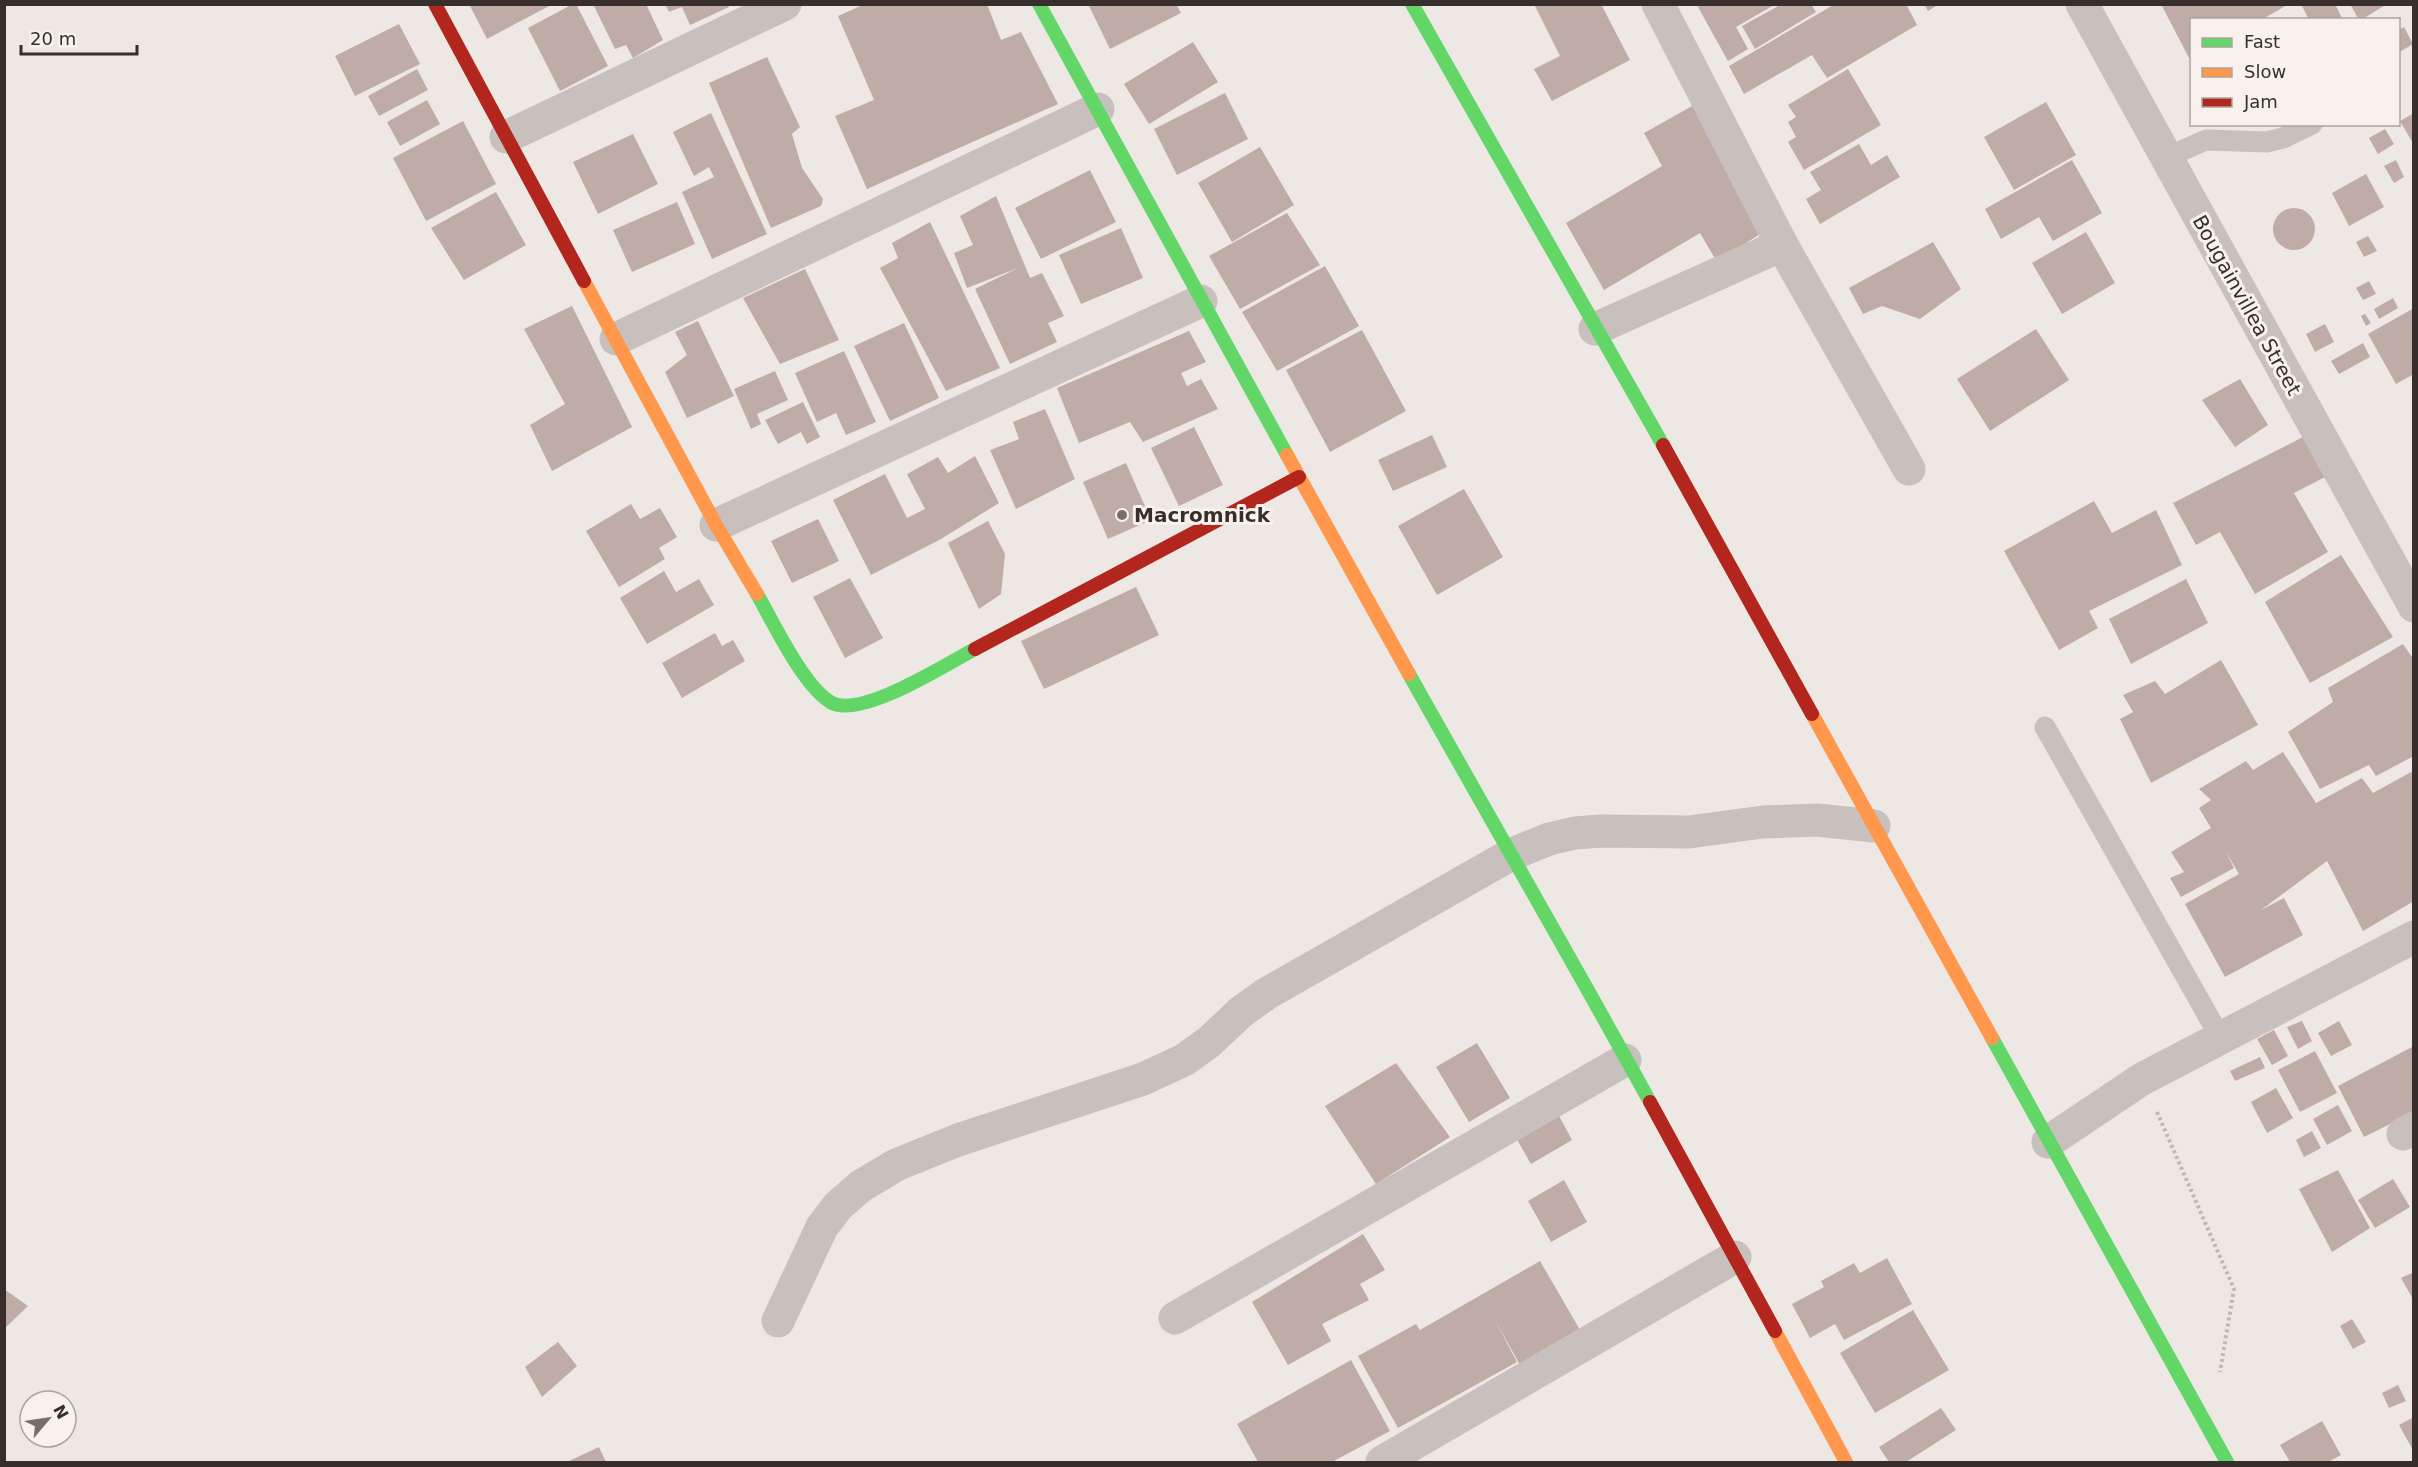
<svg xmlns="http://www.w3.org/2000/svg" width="2418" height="1467" font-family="'DejaVu Sans',sans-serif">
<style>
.building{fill:#bfaca7}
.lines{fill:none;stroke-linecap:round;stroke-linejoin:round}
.path{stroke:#bfb9b5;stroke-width:4;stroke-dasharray:3 3;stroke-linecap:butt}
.lane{stroke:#c7c0bc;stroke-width:21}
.street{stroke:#c7c0bc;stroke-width:33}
.fast{stroke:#63d668;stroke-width:14}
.slow{stroke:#ff974d;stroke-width:14}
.jam{stroke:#b3261e;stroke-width:14}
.poi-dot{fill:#776f6c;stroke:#f9f2ec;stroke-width:2}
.labels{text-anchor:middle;stroke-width:6;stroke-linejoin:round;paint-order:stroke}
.street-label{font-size:20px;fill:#382e2b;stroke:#f9f2ec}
.poi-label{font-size:20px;font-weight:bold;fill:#382e2b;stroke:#f9f2ec;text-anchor:start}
</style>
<rect width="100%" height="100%" fill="#ede8e4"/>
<g class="building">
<polygon points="469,4 553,4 487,39"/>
<polygon points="573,4 576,4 608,66 560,91 528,28"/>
<polygon points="593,4 646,4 663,40 633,58 626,45 615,49"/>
<polygon points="665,4 728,4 729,7 690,25 682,7 669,12"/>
<polygon points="865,4 987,4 1001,40 1021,32 1058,104 867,189 835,116 874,100 838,16"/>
<polygon points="1088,4 1176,4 1181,13 1110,49"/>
<polygon points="1534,4 1601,4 1630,60 1552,101 1534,69 1560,56"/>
<polygon points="1701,4 1776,4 1736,27 1748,49 1728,61 1698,7"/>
<polygon points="1782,4 1811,4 1816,12 1755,49 1742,26"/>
<polygon points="1835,4 1906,4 1917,25 1827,78 1812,55 1744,94 1729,66"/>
<polygon points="1924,4 1939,4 1928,11"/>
<polygon points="2161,4 2289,4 2261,20 2192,20 2192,56 2189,58"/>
<polygon points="2301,4 2335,4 2343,20 2309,20"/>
<polygon points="2350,4 2387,4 2361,20 2359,20"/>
<polygon points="399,24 420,64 355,96 335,56"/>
<polygon points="2404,27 2413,44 2398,53 2398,30"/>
<polygon points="1193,42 1218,82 1149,124 1124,84"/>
<polygon points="767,57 800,127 792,134 802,168 823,199 821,206 771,228 709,83"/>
<polygon points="417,69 428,90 379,116 368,96"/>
<polygon points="1848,69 1881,125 1804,170 1788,142 1796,137 1788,122 1796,117 1788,105"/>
<polygon points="1225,93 1248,139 1177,175 1154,129"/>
<polygon points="427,100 440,124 400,146 387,122"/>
<polygon points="2046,102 2076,155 2014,190 1984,137"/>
<polygon points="1694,105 1760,234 1717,262 1700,233 1604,290 1566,223 1662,166 1644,133"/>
<polygon points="711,113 767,234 712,259 682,192 714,177 709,167 694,176 673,132"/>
<polygon points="2414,113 2414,145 2400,121"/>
<polygon points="463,121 496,184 426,221 393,158"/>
<polygon points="2385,129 2394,144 2378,154 2369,138"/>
<polygon points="633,134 658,184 598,214 573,162"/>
<polygon points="1859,144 1871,165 1887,155 1900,177 1820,224 1806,199 1821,190 1810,172"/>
<polygon points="1260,147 1294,205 1232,242 1198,183"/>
<polygon points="2072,160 2102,213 2053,241 2039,217 2001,239 1985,209"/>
<polygon points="2396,160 2404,177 2394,183 2384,166"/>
<polygon points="1090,170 1116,222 1041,259 1015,208"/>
<polygon points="2366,174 2384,207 2349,226 2332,193"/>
<polygon points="496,192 526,245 464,280 431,228"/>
<polygon points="996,196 1030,278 1042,273 1064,316 1048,323 1057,342 1010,364 975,289 1018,268 967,288 954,253 973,245 960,216"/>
<polygon points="677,202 695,244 632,272 613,230"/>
<circle cx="2294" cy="229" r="21"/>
<polygon points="1287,213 1320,265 1240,309 1209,256"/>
<polygon points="930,222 1000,368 946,391 880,268 898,258 892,243"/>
<polygon points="1121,228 1143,278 1081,304 1059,255"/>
<polygon points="2086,232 2115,283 2062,314 2032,263"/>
<polygon points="2368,236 2377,251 2364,257 2356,242"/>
<polygon points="1933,242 1961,289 1920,319 1882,306 1863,314 1849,288"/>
<polygon points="1325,266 1359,326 1277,371 1242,312"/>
<polygon points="805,269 839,340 780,364 743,298"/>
<polygon points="2369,281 2376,294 2363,300 2356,288"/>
<polygon points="2393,298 2398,308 2379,319 2374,309"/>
<polygon points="572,306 632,427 552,471 530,425 565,404 524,329"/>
<polygon points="2414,308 2414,374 2396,384 2368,334"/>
<polygon points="2365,314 2371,323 2366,326 2361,316"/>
<polygon points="698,321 734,396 687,418 665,372 687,355 675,332"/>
<polygon points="904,323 939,398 890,421 854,346"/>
<polygon points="2325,324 2334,342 2315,352 2306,334"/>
<polygon points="2036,329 2069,380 1990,431 1957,379"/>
<polygon points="1362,330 1406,411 1330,452 1286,370"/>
<polygon points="1189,331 1206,362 1181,373 1187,386 1201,379 1218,409 1143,442 1130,422 1079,443 1057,388"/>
<polygon points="2363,343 2370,357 2339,374 2331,361"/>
<polygon points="844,351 876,422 846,435 836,413 817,422 795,373"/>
<polygon points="775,371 788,400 757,414 761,424 751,429 734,389"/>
<polygon points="2240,379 2268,425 2235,447 2202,400"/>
<polygon points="803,402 820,437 807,444 801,432 778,444 765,420"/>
<polygon points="1045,409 1075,479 1016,509 990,450 1019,439 1013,422"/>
<polygon points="1194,427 1223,485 1179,506 1151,448"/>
<polygon points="1432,435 1447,467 1393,491 1378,460"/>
<polygon points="2307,435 2329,475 2294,493 2328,552 2255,594 2220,532 2196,545 2173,503"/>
<polygon points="975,456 999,503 941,539 871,575 833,500 885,474 907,518 925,509 907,474 938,457 948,473"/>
<polygon points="1126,463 1151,520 1108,539 1083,482"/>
<polygon points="1464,489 1503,557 1437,595 1398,526"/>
<polygon points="2094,501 2112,533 2156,510 2182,565 2089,611 2098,628 2059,650 2004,551"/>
<polygon points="631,504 640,519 660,508 677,537 659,548 665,559 619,587 586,531"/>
<polygon points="818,519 839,561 792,583 771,541"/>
<polygon points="988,521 1005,554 1001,594 979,609 948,543"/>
<polygon points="2341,555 2393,637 2310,683 2265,602"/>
<polygon points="664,571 676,592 699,579 714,605 647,644 620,598"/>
<polygon points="850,578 883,638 845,658 813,597"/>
<polygon points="2186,579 2208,623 2131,664 2109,619"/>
<polygon points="1136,587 1159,635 1044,689 1021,641"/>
<polygon points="715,633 722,646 733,640 745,661 682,698 662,663"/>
<polygon points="2403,644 2414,660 2414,756 2376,776 2369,765 2320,789 2288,732 2333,702 2328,688"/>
<polygon points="2221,660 2258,725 2151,783 2120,719 2133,712 2123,695 2155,681 2165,694"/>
<polygon points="2283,752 2316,803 2362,778 2373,793 2411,772 2414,775 2414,901 2363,931 2327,861 2261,910 2284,898 2303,935 2225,977 2185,904 2239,874 2226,852 2234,868 2181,897 2170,878 2184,872 2171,852 2211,828 2199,808 2211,800 2199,789 2246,761 2253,770"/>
<polygon points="2302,1021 2312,1041 2298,1049 2287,1027"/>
<polygon points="2339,1021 2352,1045 2331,1056 2318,1033"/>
<polygon points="2274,1030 2288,1056 2272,1065 2257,1039"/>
<polygon points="1477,1043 1510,1098 1469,1122 1436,1067"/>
<polygon points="2414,1046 2414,1112 2364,1137 2338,1086"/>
<polygon points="2315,1051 2337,1093 2300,1112 2278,1070"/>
<polygon points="2260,1057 2265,1068 2235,1081 2230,1071"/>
<polygon points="1396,1063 1450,1137 1376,1184 1325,1106"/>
<polygon points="2276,1088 2293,1118 2267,1133 2251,1102"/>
<polygon points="2338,1105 2352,1131 2327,1145 2313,1119"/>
<polygon points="1557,1112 1572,1140 1531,1164 1515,1136"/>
<polygon points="2312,1131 2321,1148 2304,1157 2296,1140"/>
<polygon points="2338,1170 2370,1228 2332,1252 2299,1189"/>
<polygon points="2393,1179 2410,1207 2375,1228 2358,1200"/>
<polygon points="1564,1180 1587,1222 1551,1242 1528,1201"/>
<polygon points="1363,1234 1385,1270 1360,1284 1369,1300 1322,1324 1331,1341 1288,1365 1252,1302"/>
<polygon points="1887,1258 1912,1304 1844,1340 1835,1324 1810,1338 1792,1304 1824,1287 1821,1281 1854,1263 1860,1273"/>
<polygon points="1540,1261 1580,1330 1520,1365 1494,1318 1517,1362 1398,1428 1358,1356 1416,1324 1420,1330"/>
<polygon points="2414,1272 2414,1301 2401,1278"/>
<polygon points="4,1289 28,1306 4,1329"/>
<polygon points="1913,1310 1949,1370 1875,1413 1840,1353"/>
<polygon points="2352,1319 2366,1342 2353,1349 2340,1326"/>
<polygon points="558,1342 577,1366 542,1397 525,1367"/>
<polygon points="1351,1360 1390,1431 1332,1462 1258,1462 1237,1424"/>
<polygon points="2398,1385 2406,1401 2389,1408 2382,1393"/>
<polygon points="1941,1408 1956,1430 1906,1462 1889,1462 1879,1447"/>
<polygon points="2414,1417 2414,1452 2399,1425"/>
<polygon points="2322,1421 2341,1455 2328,1462 2290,1462 2280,1445"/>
<polygon points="599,1447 606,1462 567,1462"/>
</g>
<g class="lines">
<polyline class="path" points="2157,1112 2234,1289 2220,1372"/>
<g class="lane">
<polyline points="2165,158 2206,140 2267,142 2283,138 2312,124"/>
<polyline points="2045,727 2220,1037"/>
</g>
<g class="street">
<polyline points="1658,4 1782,245 1909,469"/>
<polyline points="2082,4 2414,606"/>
<polyline points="506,137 785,4"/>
<polyline points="1595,329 1782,245"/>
<polyline points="616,339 1098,109"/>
<polyline points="716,525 1201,301"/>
<polyline points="2403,1134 2414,1128"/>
<polyline points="2048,1142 2142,1079 2414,937"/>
<polyline points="1175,1318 1625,1060"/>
<polyline points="778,1321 822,1227 838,1206 861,1186 896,1165 958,1140 1143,1079 1184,1060 1209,1042 1241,1012 1266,994 1510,855 1549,839 1575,833 1601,831 1689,832 1763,822 1817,820 1874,826"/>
<polyline points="1382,1462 1735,1257"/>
</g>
<g class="fast">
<polyline points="1039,4 1287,455"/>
<polyline points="1412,4 1663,445"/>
<path d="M757,594c16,28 47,94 75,109 31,15 114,-39 143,-54"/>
<path d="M1409,674c80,143 162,284 241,428"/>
<polyline points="1992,1038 2227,1462"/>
</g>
<g class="slow">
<polyline points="584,281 716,525 757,594"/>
<polyline points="1287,455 1409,674"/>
<polyline points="1812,714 1992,1038"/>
<polyline points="1775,1331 1846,1462"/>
</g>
<g class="jam">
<polyline points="435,4 584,281"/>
<polyline points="1663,445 1812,714"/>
<polyline points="975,649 1299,477"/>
<polyline points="1650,1102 1775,1331"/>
</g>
</g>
<circle class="poi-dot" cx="1122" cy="515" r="6"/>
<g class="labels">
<g class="street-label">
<text transform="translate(2247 305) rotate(61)" y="7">Bougainvillea Street</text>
</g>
<g class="poi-label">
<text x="1134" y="522">Macromnick</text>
</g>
</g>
<rect width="2418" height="1467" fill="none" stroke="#382e2b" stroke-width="12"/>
<rect x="2190" y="18" width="210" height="108" fill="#f9f2ec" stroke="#aca49f" stroke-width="1.5"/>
<rect x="2202" y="38" width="30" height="9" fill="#63d668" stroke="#aca49f" stroke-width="1.5"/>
<text x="2244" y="48" font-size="18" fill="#382e2b">Fast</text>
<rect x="2202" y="68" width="30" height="9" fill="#ff974d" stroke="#aca49f" stroke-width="1.5"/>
<text x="2244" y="78" font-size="18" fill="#382e2b">Slow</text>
<rect x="2202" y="98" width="30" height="9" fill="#b3261e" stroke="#aca49f" stroke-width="1.5"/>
<text x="2244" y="108" font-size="18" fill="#382e2b">Jam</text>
<g transform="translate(48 1419) rotate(61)"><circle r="28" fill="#f9f2ec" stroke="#aca49f" stroke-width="1.5"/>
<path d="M0-4.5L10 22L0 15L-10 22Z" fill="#776f6c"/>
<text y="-9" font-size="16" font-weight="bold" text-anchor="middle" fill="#382e2b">N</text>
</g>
<path d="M21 45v9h116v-9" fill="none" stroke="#382e2b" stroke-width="3"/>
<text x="30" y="45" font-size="18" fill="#382e2b" stroke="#f9f2ec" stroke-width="4.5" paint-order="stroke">20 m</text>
</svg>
